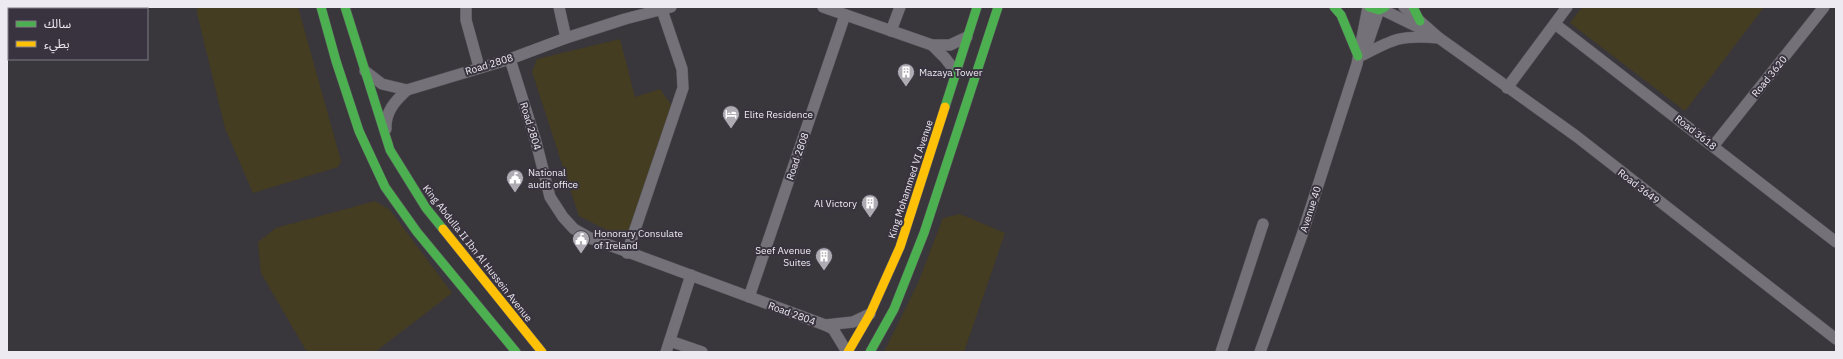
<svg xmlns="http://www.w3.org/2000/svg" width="1843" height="359" font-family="'IBM Plex Sans','Noto Sans Arabic',sans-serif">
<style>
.sand{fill:#443d21}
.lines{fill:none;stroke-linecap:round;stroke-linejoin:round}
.street-casing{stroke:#565359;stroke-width:12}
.fast-casing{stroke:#565359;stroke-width:10}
.slow-casing{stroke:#565359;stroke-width:10}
.street{stroke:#747278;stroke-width:11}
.fast{stroke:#4caf50;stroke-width:9}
.slow{stroke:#ffc107;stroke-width:9}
.labels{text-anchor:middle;stroke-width:4;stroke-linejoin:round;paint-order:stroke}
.street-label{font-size:10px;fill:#edeaf1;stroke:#39333f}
.poi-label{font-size:10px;fill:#edeaf1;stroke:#39333f;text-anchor:start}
</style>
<rect width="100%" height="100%" fill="#39363c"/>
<g class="sand">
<polygon points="197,7 298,7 341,161 338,167 253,193 225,128 197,13"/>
<polygon points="1582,7 1764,7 1685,111 1570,23"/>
<polygon points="620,39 635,97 660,89 672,106 630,230 611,232 579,216 532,72 537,59"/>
<polygon points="375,201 390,210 452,293 375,352 307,352 261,273 258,242 276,228"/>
<polygon points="960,214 1005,233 964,352 884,352 918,283 943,218"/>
</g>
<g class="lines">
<g class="street-casing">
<g id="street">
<polyline points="466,7 466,20 479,67"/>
<polyline points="559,7 566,38"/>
<polyline points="823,7 932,45 950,45 967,37"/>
<polyline points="1404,7 1439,38 1576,136 1836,339"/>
<polyline points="1381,9 1426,31"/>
<polyline points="1555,24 1836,242"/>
<polyline points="891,31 900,7"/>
<polyline points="932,45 945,58 956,72"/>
<polyline points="1366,48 1379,10"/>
<path d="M1363,55c32,-17 39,-20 76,-17"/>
<polyline points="510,59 536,142 550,197 563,217 574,229 590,238 825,325 833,329 847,352"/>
<polyline points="365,71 382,84 407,90"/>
<polyline points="1507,88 1567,7"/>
<path d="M386,129c-1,-17 9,-28 21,-39l103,-31 56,-21 59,-19 46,-12"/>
<polyline points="1714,145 1824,7"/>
<polyline points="627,253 683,88 682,69 661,7"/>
<polyline points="749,297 845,15"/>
<polyline points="825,325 853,322 870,314"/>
<polyline points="670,341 702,352"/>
<polyline points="666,352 691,275"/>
<polyline points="1221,352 1263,224"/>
<polyline points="1260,352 1302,235 1357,64 1368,7"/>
</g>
</g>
<g class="fast-casing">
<g id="fast">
<polyline points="321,7 336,61 359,131 385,187 417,232 516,352"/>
<polyline points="345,7 390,150 426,208 443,229"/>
<polyline points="1334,7 1341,15 1358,56"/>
<polyline points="1369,7 1379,10 1385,7"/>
<polyline points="1413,7 1420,21"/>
<polyline points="945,107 977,7"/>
<polyline points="870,352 894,309 924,233 998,7"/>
</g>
</g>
<g class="slow-casing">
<g id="slow">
<polyline points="443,229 542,352"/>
<polyline points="848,352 870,314 900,247 945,107"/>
</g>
</g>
<use href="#street" class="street"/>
<use href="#fast" class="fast"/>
<use href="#slow" class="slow"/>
</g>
<defs>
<g id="building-pin" transform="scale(0.9)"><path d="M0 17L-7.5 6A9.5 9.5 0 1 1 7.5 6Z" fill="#aeabb2" stroke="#39333f"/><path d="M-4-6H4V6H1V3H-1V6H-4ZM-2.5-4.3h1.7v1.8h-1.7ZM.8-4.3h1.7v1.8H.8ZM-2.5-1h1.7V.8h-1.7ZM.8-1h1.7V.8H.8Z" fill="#fff"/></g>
<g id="hotel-pin" transform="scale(0.9)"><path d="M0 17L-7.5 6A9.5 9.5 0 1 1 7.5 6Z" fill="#aeabb2" stroke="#39333f"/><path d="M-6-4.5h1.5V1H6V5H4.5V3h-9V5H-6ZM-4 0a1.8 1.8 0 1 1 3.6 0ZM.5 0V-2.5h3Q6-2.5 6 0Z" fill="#fff"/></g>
<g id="civic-pin" transform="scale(0.9)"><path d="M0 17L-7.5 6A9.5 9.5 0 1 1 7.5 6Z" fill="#aeabb2" stroke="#39333f"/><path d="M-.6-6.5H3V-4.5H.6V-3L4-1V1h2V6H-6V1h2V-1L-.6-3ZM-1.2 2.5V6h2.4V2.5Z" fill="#fff"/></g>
</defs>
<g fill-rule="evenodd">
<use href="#building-pin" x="906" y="72"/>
<use href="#hotel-pin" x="731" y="114"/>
<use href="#civic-pin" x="515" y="178"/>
<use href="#building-pin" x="870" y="203"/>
<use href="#civic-pin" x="581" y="239"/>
<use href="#building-pin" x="824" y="256"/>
</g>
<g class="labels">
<g class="street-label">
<text transform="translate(489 64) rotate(-17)" y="4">Road 2808</text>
<text transform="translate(1769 76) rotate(-51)" y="4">Road 3620</text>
<text transform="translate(531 126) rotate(73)" y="4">Road 2804</text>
<text transform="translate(1696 132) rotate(38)" y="4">Road 3618</text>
<text transform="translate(797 156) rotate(-71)" y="4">Road 2808</text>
<text transform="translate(910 179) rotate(-72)" y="4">King Mohammed VI Avenue</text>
<text transform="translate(1639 186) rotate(38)" y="4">Road 3649</text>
<text transform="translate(1310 209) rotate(-72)" y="4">Avenue 40</text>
<text transform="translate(478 253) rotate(52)" y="4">King Abdulla II Ibn Al Hussein Avenue</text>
<text transform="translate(792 313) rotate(20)" y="4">Road 2804</text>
</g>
<g class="poi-label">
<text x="919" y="76">Mazaya Tower</text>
<text x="744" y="118">Elite Residence</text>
<text x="528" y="176">National<tspan x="528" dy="12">audit office</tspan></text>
<text x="857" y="207" text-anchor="end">Al Victory</text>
<text x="594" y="237">Honorary Consulate<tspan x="594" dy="12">of Ireland</tspan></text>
<text x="811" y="254" text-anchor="end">Seef Avenue<tspan x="811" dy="12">Suites</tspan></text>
</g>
</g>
<rect width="1843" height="359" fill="none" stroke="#edeaf1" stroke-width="16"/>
<rect x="8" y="8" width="140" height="52" fill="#39333f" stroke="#817c86"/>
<rect x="16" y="21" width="20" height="6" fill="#4caf50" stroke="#817c86"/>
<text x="44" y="28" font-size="12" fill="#edeaf1">سالك</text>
<rect x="16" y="41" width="20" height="6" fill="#ffc107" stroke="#817c86"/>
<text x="44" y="48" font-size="12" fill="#edeaf1">بطيء</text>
</svg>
